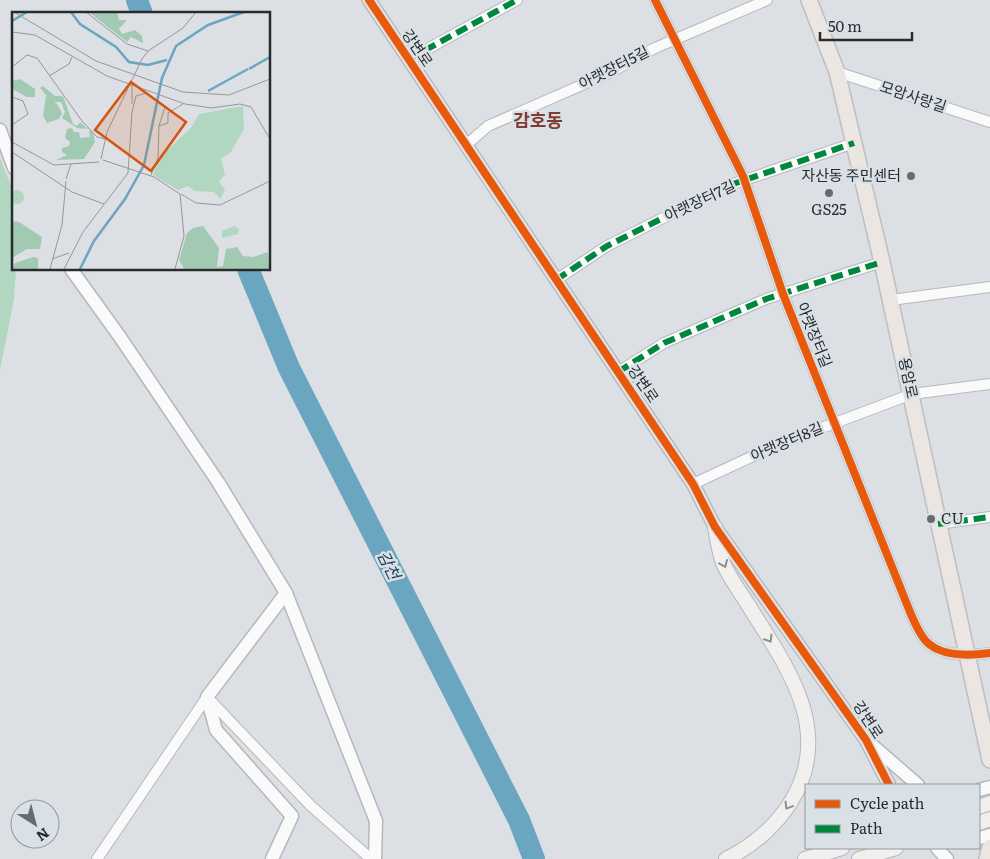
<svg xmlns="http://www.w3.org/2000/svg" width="990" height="859" font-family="Literata,'Noto Sans KR',serif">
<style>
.green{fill:#b1d7c0}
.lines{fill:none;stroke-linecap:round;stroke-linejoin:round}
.river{stroke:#6ba6c1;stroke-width:22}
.minor-casing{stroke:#b5b8bb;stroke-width:12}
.tertiary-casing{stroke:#b5b8bb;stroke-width:15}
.secondary-casing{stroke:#b5b8bb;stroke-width:16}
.primary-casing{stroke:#bcbec0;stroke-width:18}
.minor{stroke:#fafafb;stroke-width:10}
.tertiary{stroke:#fafafb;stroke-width:12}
.secondary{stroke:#f2f0ef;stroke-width:14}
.primary{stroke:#ece6e2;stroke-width:15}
.quiet{stroke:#00873e;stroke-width:6;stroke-dasharray:12 6;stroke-linecap:butt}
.cycleway-casing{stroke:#d9e1e7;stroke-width:11}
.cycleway{stroke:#e8590c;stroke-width:8}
.oneway{stroke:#8e8e8e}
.poi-dot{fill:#686b6e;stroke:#d9e1e7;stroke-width:2}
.labels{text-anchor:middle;stroke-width:5;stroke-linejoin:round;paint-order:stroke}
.street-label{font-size:15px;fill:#292c2e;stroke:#d9e1e7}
.poi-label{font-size:15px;fill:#292c2e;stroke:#d9e1e7;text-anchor:end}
.water-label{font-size:16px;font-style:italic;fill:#183d4d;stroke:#d9e1e7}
.quarter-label{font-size:18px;font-weight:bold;fill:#823b31;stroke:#d9e1e7}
.inset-river{fill:none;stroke:#6ba6c1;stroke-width:2.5}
.inset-road{fill:none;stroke:#94989b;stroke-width:1}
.view{fill:#d5540f;fill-opacity:0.15;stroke:#d5540f;stroke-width:2.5}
.inset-edge{fill:none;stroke:#292c2e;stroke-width:2.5}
</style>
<rect width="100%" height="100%" fill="#dce0e4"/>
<polygon class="green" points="0,158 14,194 14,269 16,269 14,299 0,370"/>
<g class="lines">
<g class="river">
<polyline points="137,0 142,14"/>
<polyline points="248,269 289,368 519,820 534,859"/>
</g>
<g class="minor-casing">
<g id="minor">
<path d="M655,0l88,176 40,118 125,313c4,10 8,20 14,29 13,21 46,20 68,17"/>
<polyline points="409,59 517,0"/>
<polyline points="837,72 990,122"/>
<polyline points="466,145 488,126 607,74 655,48 767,0"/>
<polyline points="556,280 607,246 727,186 854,143"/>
<polyline points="891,300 990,287"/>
<polyline points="618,372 664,343 766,299 882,262"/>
<polyline points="693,484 779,444 912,394 990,384"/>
<polyline points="938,524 990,517"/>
<polyline points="97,859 207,697 310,805 371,859"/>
</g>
</g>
<g class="tertiary-casing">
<g id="tertiary">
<polyline points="369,0 693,484 715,527 866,740 889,785"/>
<polyline points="0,130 14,168"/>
<polyline points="71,269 120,337 218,482 286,593 376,821 375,859"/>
<polyline points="872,745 918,785"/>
<polyline points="979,790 990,787"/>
<polyline points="979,838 990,835"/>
<polyline points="937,848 947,859"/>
<polyline points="272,859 292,816 216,730 207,697 286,593"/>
</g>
</g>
<g class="secondary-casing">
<g id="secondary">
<path d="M715,527c2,12 4,25 8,36 6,14 16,27 24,40 37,60 88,125 45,197 -15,25 -39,46 -66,59"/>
<polyline points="979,807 990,803"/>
<polyline points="979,823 990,819"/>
<polyline points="805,859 842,848"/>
<polyline points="859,859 896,848"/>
</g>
</g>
<g class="primary-casing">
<g id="primary">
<polyline points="809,0 837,72 882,262 990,760"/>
<polyline points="987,859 990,847"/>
</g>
</g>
<use href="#minor" class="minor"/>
<use href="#tertiary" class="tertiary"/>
<use href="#secondary" class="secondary"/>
<use href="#primary" class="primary"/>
<g class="quiet">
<polyline points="409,59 517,0"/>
<polyline points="556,280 607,246 727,186 854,143"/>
<polyline points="618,372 664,343 766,299 882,262"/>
<polyline points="938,524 990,517"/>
</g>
<g class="cycleway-casing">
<g id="cycleway">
<polyline points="369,0 693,484 715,527 866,740 889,785"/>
<path d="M655,0l88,176 40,118 125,313c4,10 8,20 14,29 13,21 46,20 68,17"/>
</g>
</g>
<use href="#cycleway" class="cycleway"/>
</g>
<defs><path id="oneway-chevron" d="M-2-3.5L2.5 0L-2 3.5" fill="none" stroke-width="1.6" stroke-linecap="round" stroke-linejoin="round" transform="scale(1.25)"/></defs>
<g class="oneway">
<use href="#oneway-chevron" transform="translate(724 564) rotate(67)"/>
<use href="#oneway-chevron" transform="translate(769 639) rotate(58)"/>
<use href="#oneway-chevron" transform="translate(788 806) rotate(121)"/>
</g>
<g class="poi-dot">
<circle cx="911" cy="176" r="5"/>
<circle cx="829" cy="193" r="5"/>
<circle cx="931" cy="519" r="5"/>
</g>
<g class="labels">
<g class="street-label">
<text transform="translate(417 48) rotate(56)" y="5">강변로</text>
<text transform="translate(614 68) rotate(-27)" y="5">아랫장터5길</text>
<text transform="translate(913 97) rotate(18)" y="5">모암사랑길</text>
<text transform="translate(700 201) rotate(-25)" y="5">아랫장터7길</text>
<text transform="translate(814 335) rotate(68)" y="5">아랫장터길</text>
<text transform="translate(908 378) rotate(78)" y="5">용암로</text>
<text transform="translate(643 384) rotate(56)" y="5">강변로</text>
<text transform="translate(787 442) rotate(-23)" y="5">아랫장터8길</text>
<text transform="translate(868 720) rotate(57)" y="5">강변로</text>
</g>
<g class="poi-label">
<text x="901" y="181">자산동 주민센터</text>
<text x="829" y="215" text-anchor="middle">GS25</text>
<text x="941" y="524" text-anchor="start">CU</text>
</g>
<g class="water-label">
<text transform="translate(389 565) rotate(63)" y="6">감천</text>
</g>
<g class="quarter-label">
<text x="538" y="127">감호동</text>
</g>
</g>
<g transform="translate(12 12)">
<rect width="258" height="258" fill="#dce0e4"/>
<path d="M77,0h28l2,8h8l-8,9 3,5 13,-4 7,6 1,7 -12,-6 -4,5zM8,67l15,10v8h-8l-15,-8v-8zM31,74l12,10h8l10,28 4,2 3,-4 8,7 -11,-1 -15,-10 3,-6 -4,-10h-9l-12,-14zM34,84l11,8 5,9 -3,6 -12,4 -4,-7zM60,116l2,4h5l1,6 10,-1 -1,-6 4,1 2,10 -11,17 -28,1 11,-5 -5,-3v-4l7,-2 1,-4 -5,-4 2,-9zM0,209l7,1 23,15 -2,12h-13l-15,9zM191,214l16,22 -2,19 6,-1 3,-17 11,-2 6,9 10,1 15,-5 1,17h-85l-5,-9 8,-27 6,-5zM21,245l5,1v11h-26l3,-6z" fill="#a2cab3"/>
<path d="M231,94l1,23 -13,23 -10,7 4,16 -6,6 6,9 -5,9 -6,-7 -19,-1 -7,-5 -10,4 -25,-15 6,-17 32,-30 8,-14zM-2 185a7 7 0 1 1 14 0a7 7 0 1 1-14 0ZM222,214l5,3 -1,5 -16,4v-7z" fill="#b1d7c0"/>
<path class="inset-river" d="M59,0l9,12 36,23 13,15 19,3 19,-5M0,9l15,-9M237,57l21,-12M196,79l40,-22M68,257l14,-28 31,-42 19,-34 18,-87 14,-32 32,-21 36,-13"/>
<path class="inset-road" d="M2,0l82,49 87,31 46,3 41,-16M74,0l41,32 21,7M0,20l23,3 72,41 78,28 26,4 29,-4 11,3 19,32M0,55l15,-12 10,3 45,63 15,16 8,2M37,64l20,-12 3,-7M120,72v20M0,85l11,4 5,13 -16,11M120,100l4,-16 10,-3M147,114l9,-3v-10l15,-9M0,130l42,23 45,-3M0,140l60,40 32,12M89,147l6,-27 35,-73 6,-8 35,-23 13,-16M91,148l51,17 26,17 4,42 -9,33M139,163l7,-17 1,-32 6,-19M54,167l5,-15M169,182l15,9 24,2 50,-24M40,247l17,-6M38,257l12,-44 4,-44M52,257l19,-37 45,-59 4,-61"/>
<path class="view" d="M119,70l55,40 -35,49 -56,-41z"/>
<rect width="258" height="258" class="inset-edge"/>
</g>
<rect x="805" y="784" width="175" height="65" fill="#d9e1e7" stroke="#93999d"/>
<rect x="815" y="800" width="25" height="8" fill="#e8590c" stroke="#93999d"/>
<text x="850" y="809" font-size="15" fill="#292c2e">Cycle path</text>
<rect x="815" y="825" width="25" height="8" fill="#00873e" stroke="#93999d"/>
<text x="850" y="834" font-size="15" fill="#292c2e">Path</text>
<g transform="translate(35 824) rotate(144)"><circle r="24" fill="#d9e1e7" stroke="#93999d"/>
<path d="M0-4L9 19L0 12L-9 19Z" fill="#686b6e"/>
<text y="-8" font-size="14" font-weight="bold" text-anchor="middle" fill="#292c2e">N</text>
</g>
<path d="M820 32v8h92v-8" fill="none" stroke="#292c2e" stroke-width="2.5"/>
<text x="828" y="32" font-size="15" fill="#292c2e" stroke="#d9e1e7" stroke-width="4" paint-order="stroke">50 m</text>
</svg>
